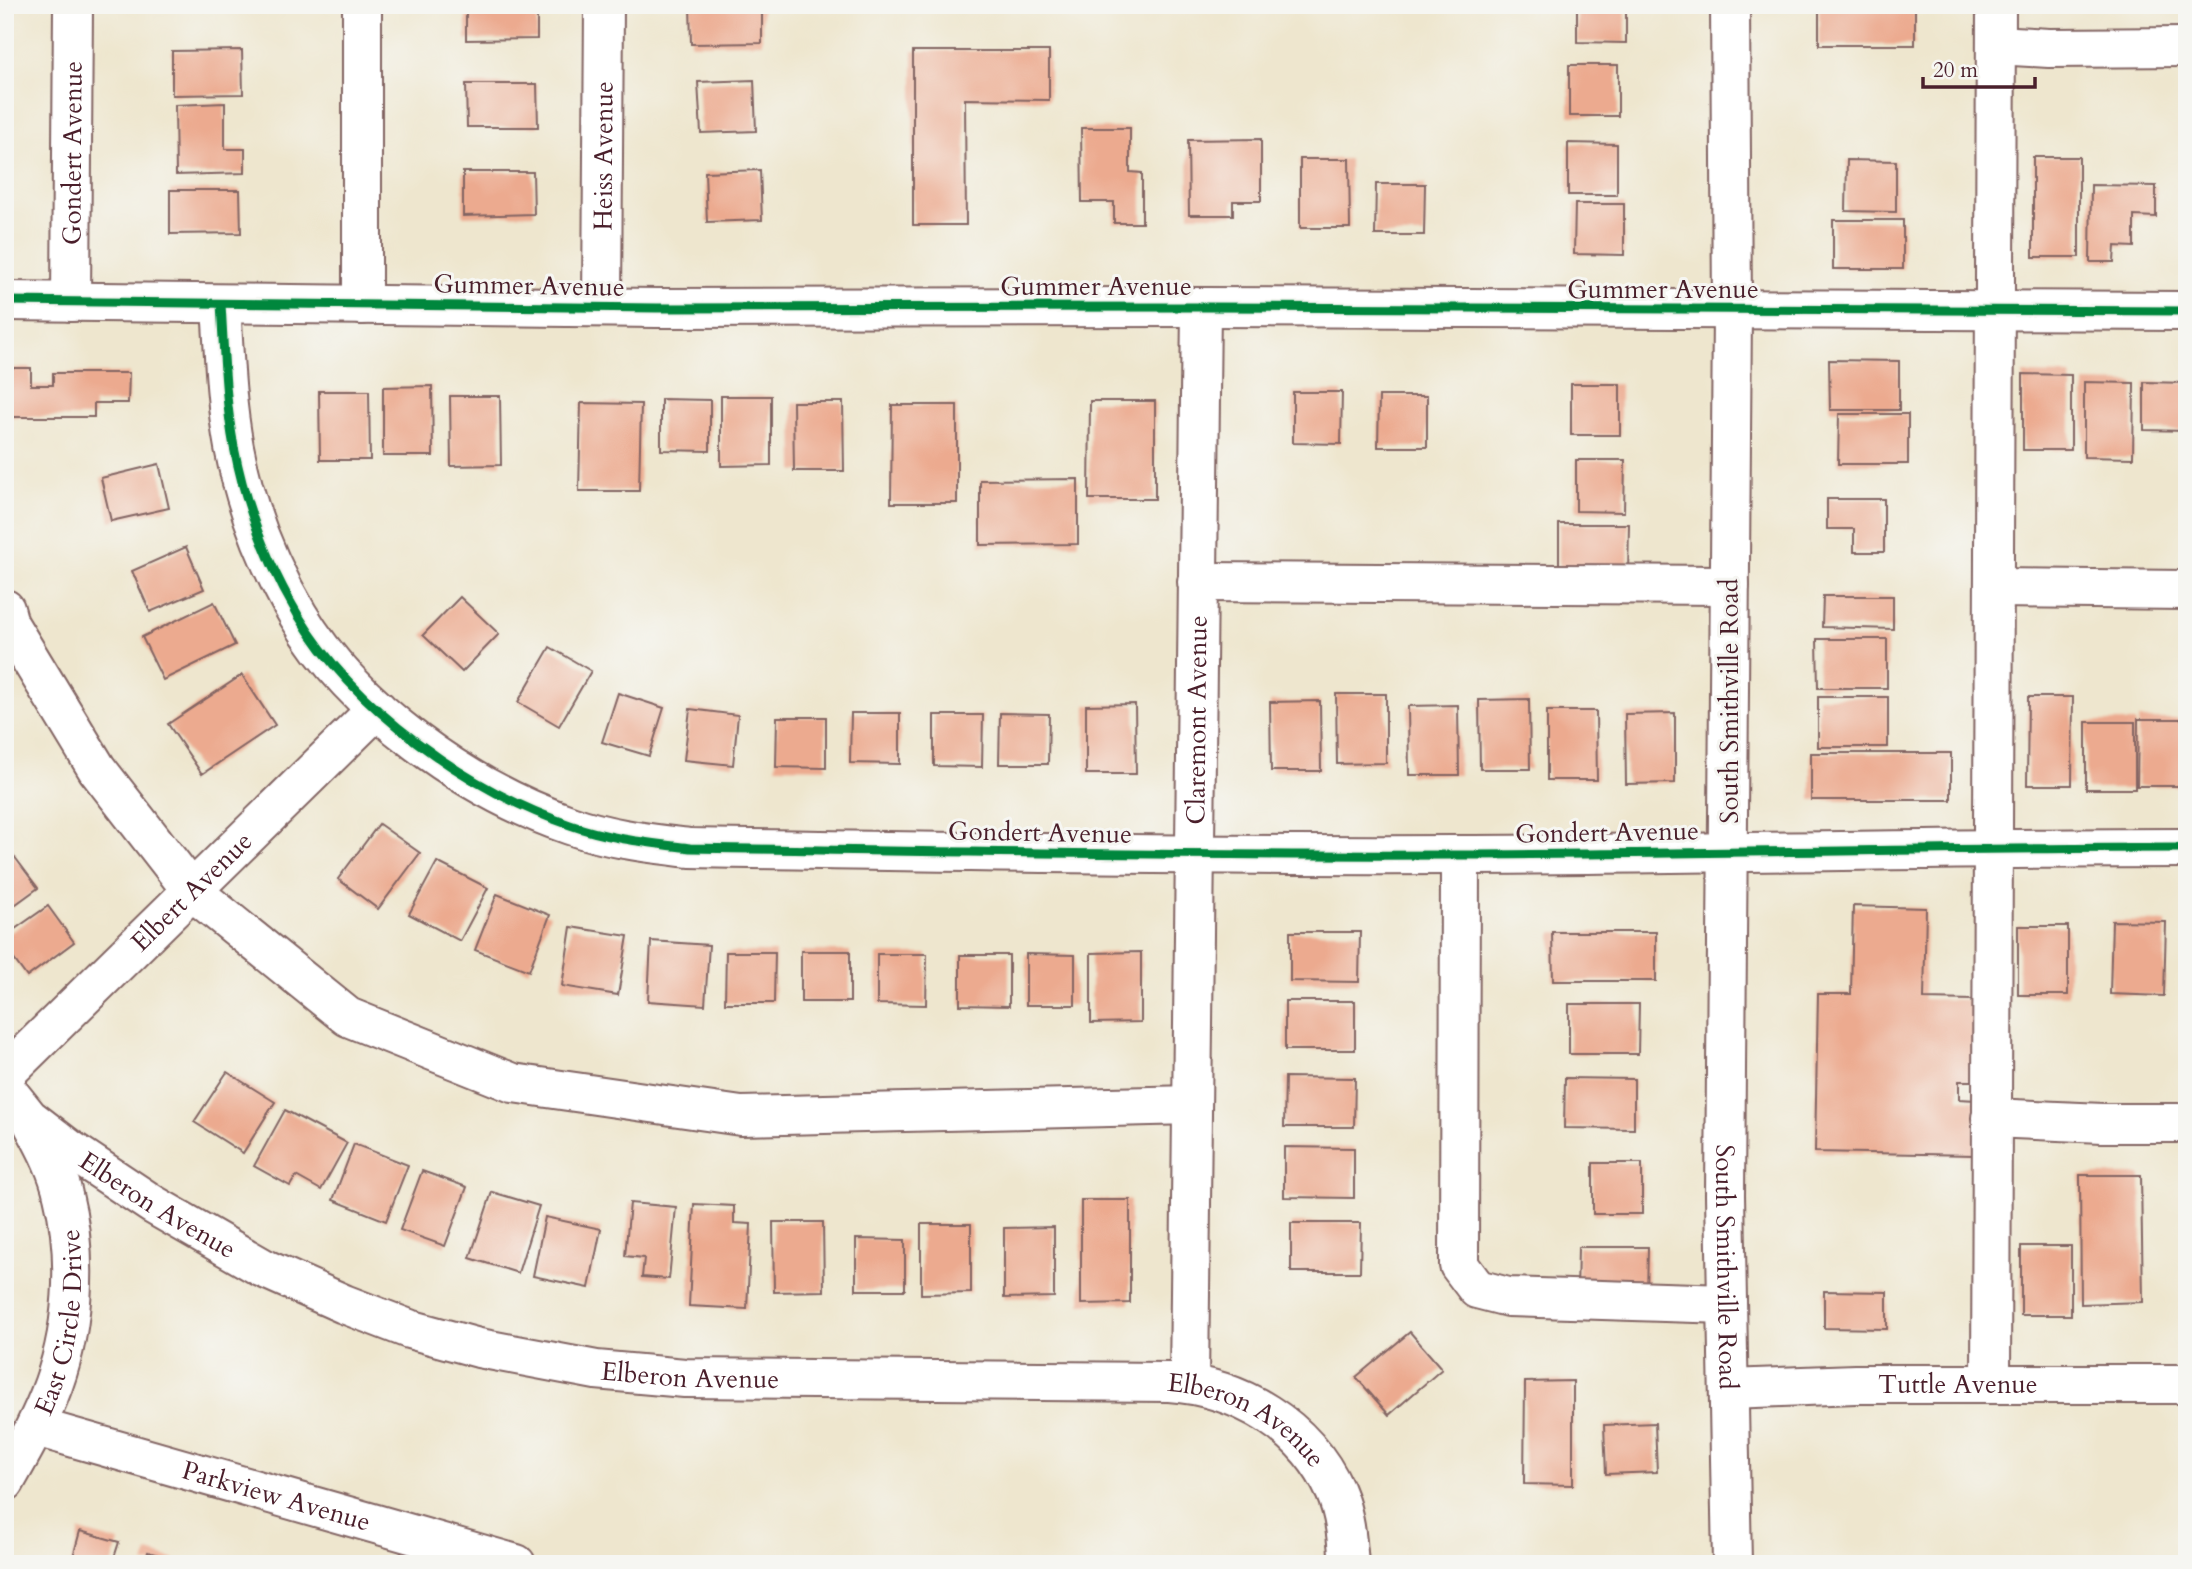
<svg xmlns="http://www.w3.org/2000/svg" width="2192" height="1569" font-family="Cardo,serif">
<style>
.building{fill:#ecaa8f}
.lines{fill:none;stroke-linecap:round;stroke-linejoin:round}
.minor-casing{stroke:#836564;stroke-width:42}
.major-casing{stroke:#836564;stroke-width:42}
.minor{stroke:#fff;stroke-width:38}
.major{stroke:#fff;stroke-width:38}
.cycleway-casing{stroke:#f6f6f2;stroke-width:13}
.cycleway{stroke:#00873e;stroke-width:9}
.labels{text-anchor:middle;stroke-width:6;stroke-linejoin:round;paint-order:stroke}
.street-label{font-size:26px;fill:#4a1f2b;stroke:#f6f6f2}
</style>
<rect width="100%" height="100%" fill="#f6f6f2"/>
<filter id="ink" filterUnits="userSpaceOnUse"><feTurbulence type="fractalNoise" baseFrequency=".0143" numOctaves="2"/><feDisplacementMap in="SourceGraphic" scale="14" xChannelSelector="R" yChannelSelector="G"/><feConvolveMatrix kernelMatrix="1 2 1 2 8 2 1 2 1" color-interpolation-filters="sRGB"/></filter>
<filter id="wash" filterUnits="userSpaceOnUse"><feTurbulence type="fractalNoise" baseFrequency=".00686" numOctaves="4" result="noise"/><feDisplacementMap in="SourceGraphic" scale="28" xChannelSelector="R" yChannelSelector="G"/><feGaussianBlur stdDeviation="1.57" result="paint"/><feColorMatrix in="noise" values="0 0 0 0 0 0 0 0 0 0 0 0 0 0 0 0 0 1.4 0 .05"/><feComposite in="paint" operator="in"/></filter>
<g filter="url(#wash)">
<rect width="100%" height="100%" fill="#eee6ce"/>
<g id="blocks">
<g class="building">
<polygon points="466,5 537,5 537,39 466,40"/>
<polygon points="690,5 762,5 762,43 691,44"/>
<polygon points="1577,5 1626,5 1626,43 1577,42"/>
<rect x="1819" y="5" width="96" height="40"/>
<polygon points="242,50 243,94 172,95 172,51"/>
<polygon points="913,51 1049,51 1049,100 965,99 966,225 913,225"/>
<rect x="1569" y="65" width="49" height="51"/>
<polygon points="754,80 756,131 701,133 698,82"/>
<polygon points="466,84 537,84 538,127 467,127"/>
<polygon points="225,103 225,149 245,149 245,173 176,175 175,105"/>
<polygon points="1081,128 1130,128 1130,172 1142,173 1142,223 1114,223 1114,202 1082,202"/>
<polygon points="1261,139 1261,201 1233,201 1233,215 1189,215 1188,140"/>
<polygon points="1568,143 1617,144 1617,195 1568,195"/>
<rect x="2033" y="157" width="46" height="100"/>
<polygon points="1300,159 1349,159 1350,228 1300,228"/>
<polygon points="1847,160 1896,161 1896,212 1846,211"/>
<polygon points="760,170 762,220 707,222 705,172"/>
<polygon points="463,172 533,172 534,214 463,216"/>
<polygon points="1376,184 1425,184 1424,235 1375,235"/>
<polygon points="2091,185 2156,186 2156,217 2134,216 2134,247 2115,246 2114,262 2090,262"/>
<polygon points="170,190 240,190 241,233 170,234"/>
<polygon points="1575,204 1624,204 1624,255 1574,254"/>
<rect x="1833" y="220" width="70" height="49"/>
<polygon points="1829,360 1899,361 1899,410 1830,410"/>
<polygon points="5,368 31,368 31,385 53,385 53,373 129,373 128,403 94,403 94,417 5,417"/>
<polygon points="2023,374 2071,375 2071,450 2023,450"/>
<polygon points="2084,382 2134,383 2133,458 2084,457"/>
<polygon points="2144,382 2187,383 2187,431 2144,430"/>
<rect x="1571" y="384" width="49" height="51"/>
<polygon points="432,386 433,456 383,456 383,387"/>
<polygon points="319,391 369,391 370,460 320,460"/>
<polygon points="1293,392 1342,392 1341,444 1293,443"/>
<polygon points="450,396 500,396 501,465 451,466"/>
<polygon points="721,396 771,396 771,465 721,466"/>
<polygon points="1379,396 1427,396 1427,447 1378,447"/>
<polygon points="661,399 710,400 710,451 661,450"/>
<polygon points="1090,401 1155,401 1155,499 1089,499"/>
<polygon points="793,402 843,402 844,471 794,471"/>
<polygon points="581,403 641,404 639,491 579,491"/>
<polygon points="892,405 957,405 957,503 891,503"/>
<polygon points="1839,414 1908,414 1908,464 1838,464"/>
<polygon points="1576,460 1625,460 1624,512 1576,511"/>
<polygon points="159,464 169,508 111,521 101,478"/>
<polygon points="1078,479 1078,544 980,545 980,480"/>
<polygon points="1827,499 1884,499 1884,552 1854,552 1854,529 1827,529"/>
<polygon points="1559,524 1629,524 1628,575 1559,574"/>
<polygon points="186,547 204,589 150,612 132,571"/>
<polygon points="1823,596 1893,596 1893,629 1822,627"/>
<polygon points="460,597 499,634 462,672 423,635"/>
<polygon points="214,602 235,645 163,680 142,637"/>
<polygon points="1817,639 1887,639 1887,688 1818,688"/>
<polygon points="550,647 591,671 559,726 518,702"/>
<polygon points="242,675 275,725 202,774 168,724"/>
<polygon points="618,693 664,708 649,756 602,742"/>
<polygon points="1336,694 1386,694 1386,763 1337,764"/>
<rect x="1818" y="697" width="70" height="50"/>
<polygon points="2028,697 2073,697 2072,785 2027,785"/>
<polygon points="1529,699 1530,769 1480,769 1479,700"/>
<polygon points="1320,701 1321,771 1271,771 1270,702"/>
<polygon points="1135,704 1136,774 1086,774 1086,705"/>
<polygon points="1458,705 1459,775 1409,775 1408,706"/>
<polygon points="690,709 738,715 733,765 684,760"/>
<polygon points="1547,711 1596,711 1597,780 1547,780"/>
<polygon points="851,713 900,713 900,764 850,763"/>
<polygon points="1000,713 1049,714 1048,764 999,764"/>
<polygon points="1675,713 1675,783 1626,784 1625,714"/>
<polygon points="934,715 983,715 982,767 934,766"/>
<polygon points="777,717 826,717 826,768 776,767"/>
<polygon points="2138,719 2186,719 2186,786 2137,786"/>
<rect x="2086" y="722" width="49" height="67"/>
<rect x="1811" y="753" width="140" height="47"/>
<polygon points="379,824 420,853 378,909 338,879"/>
<polygon points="11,852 38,888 5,912 5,857"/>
<polygon points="437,862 488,888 460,941 409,914"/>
<polygon points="497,894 550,915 529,971 475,950"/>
<polygon points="48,906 74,942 27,977 5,947 5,936"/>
<polygon points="1853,906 1926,908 1924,999 1974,1000 1973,1081 1959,1081 1959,1099 1976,1100 1975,1155 1815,1152 1818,994 1851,994"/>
<polygon points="2112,921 2166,922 2164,996 2110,994"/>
<rect x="2018" y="926" width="50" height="69"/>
<polygon points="571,927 628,936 618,995 562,986"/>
<polygon points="1290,932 1360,932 1359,982 1290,981"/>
<polygon points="1552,932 1656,932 1656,981 1553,981"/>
<polygon points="651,941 709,945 705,1005 648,1001"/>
<rect x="801" y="951" width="49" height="51"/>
<polygon points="726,952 775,952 774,1003 725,1003"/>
<polygon points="1141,952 1141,1022 1091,1023 1091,953"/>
<polygon points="877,954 927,954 926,1005 877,1004"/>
<polygon points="1026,954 1075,955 1075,1005 1026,1005"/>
<polygon points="960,955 1009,955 1009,1006 960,1005"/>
<rect x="1285" y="1001" width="70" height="49"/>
<polygon points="1569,1004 1639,1004 1638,1054 1569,1054"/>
<polygon points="227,1072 275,1102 243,1153 194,1122"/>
<polygon points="1285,1077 1355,1078 1354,1127 1284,1127"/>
<polygon points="1565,1078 1634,1079 1634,1129 1564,1128"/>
<polygon points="285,1110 347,1143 321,1190 296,1176 290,1186 254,1166"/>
<polygon points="354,1144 408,1165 386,1221 333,1200"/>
<polygon points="1284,1147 1354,1148 1354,1198 1284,1197"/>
<rect x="1593" y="1163" width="49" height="51"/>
<polygon points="422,1171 467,1187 445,1246 400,1230"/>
<polygon points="2182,1174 2187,1174 2187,1302 2184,1302"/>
<polygon points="2080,1175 2141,1175 2143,1302 2081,1304"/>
<polygon points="492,1192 539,1206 518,1273 470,1258"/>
<polygon points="1081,1200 1130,1200 1130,1303 1081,1304"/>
<polygon points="630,1203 676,1207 669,1279 642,1277 644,1258 625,1256"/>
<polygon points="694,1204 734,1206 734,1223 751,1224 747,1309 689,1306"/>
<polygon points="545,1217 601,1229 589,1288 533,1276"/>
<polygon points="773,1222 823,1222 824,1291 774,1292"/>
<polygon points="1291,1223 1361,1223 1360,1272 1291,1272"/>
<polygon points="921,1224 971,1224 971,1293 921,1294"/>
<polygon points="1054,1227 1054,1297 1004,1298 1004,1228"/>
<polygon points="856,1239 905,1240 905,1290 856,1290"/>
<rect x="2021" y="1246" width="50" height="69"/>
<polygon points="1578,1247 1648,1247 1647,1296 1577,1296"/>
<polygon points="1824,1291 1887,1292 1887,1329 1824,1328"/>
<polygon points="1410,1332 1442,1369 1389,1415 1356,1377"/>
<polygon points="1573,1381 1573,1485 1524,1484 1525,1382"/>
<polygon points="1655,1423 1657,1472 1606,1474 1604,1425"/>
<polygon points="80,1531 119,1542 112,1564 71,1564"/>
<polygon points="148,1552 186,1563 186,1564 144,1564"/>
</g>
</g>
</g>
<g filter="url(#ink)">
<use href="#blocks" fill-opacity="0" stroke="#836564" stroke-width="2"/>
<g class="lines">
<g class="minor-casing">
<g id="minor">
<polyline points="1996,45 2049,48 2187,47"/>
<polyline points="5,301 657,308 1201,307 2187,311"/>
<path id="s1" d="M71,302l2,-297"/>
<path d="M221,304c3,48 4,95 13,143 11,58 34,117 64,168 56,94 170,175 272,210 39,14 80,18 120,23 256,4 512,8 767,7 243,-1 487,-7 730,-7"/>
<polyline points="362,305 362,5"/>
<path id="s2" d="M602,306l2,-301"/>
<polyline points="1197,582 1730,585"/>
<polyline points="1994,588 2187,590"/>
<polyline points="5,609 9,624 97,769 192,891 348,1017 513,1083 741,1116 1192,1105"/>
<polyline points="1460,855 1459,1265 1477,1289 1508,1297 1727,1304"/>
<path id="s3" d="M5,1074l372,-365"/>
<path id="s4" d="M5,1088l24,30 39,30 84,56 111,64 81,36 65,25 70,19 117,22 89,8 484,4c70,5 136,43 166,109 10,23 12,48 14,73"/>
<polyline points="1991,1118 2103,1123 2187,1123"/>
<path id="s5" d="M1189,1383l12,-1076"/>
<polyline points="1991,1384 1996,5"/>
<path id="s6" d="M1729,1389l126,-5h332"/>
<path id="s7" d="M36,1427l480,137"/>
<path id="s8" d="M5,1482c16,-28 32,-56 44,-86 25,-61 30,-137 14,-201 -5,-24 -17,-47 -29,-69"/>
</g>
</g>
<g class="major-casing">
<g id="major">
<path id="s9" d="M1730,5l2,306 -7,884 7,369"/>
</g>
</g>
<use href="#minor" class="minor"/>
<use href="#major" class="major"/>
<g class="cycleway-casing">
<g id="cycleway">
<polyline points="5,301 657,308 1201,307 2187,311"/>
<path d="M221,304c3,48 4,95 13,143 11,58 34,117 64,168 56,94 170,175 272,210 39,14 80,18 120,23 256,4 512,8 767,7 243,-1 487,-7 730,-7"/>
</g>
</g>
<use href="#cycleway" class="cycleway"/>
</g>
</g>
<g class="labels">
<g class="street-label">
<text dy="9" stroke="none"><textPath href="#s1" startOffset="149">Gondert Avenue</textPath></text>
<text dy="9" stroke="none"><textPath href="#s2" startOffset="150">Heiss Avenue</textPath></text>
<text transform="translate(529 285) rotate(1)" y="9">Gummer Avenue</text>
<text x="1096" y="295">Gummer Avenue</text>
<text x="1663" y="298">Gummer Avenue</text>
<text transform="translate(1729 701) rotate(-90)" y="9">South Smithville Road</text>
<text dy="9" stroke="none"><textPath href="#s5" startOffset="663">Claremont Avenue</textPath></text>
<text transform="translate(1040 832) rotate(1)" y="9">Gondert Avenue</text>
<text transform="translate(1607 832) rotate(-1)" y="9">Gondert Avenue</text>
<text dy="9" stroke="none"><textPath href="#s3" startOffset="261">Elbert Avenue</textPath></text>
<text dy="9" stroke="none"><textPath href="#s4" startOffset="194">Elberon Avenue</textPath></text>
<text dy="9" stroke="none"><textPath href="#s9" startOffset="1262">South Smithville Road</textPath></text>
<text dy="9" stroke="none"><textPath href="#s8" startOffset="172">East Circle Drive</textPath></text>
<text dy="9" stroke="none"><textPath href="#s4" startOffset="761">Elberon Avenue</textPath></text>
<text dy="9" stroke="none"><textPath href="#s6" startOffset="229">Tuttle Avenue</textPath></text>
<text dy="9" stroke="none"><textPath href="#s4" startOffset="1328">Elberon Avenue</textPath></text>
<text dy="9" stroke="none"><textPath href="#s7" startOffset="250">Parkview Avenue</textPath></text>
</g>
</g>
<rect width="2192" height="1569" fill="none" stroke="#f6f6f2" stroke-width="28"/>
<path d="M1923 77v10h112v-10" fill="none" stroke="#4a1f2b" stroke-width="3.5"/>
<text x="1933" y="77" font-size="21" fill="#4a1f2b" stroke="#f6f6f2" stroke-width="5" paint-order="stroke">20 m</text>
</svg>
